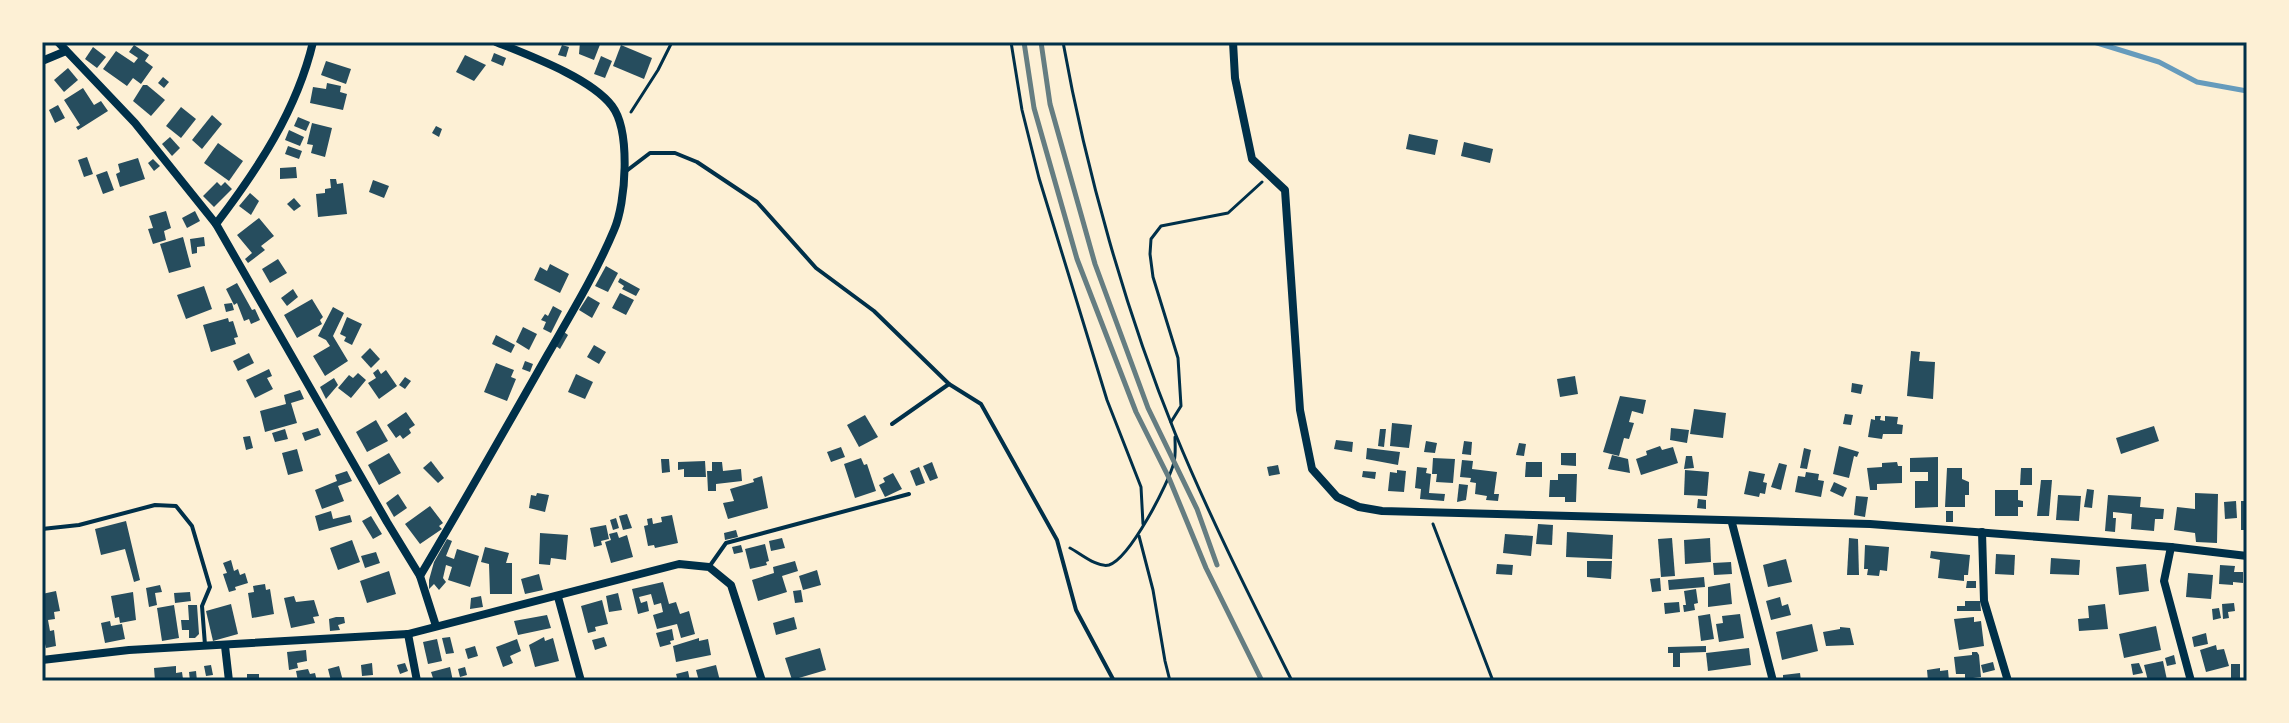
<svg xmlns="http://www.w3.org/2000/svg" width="2289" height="723" font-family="'Work Sans',sans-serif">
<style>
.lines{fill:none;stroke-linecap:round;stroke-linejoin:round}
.stream{stroke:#669bbc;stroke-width:5}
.building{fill:#264d5e}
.path{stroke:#003049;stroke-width:3}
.service{stroke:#003049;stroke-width:4}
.minor{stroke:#003049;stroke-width:8}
.rail{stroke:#657d81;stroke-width:5}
.neatline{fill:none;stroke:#003049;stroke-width:3}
</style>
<rect width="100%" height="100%" fill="#fdf0d5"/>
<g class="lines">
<polyline class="stream" points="2094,42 2159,62 2197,82 2247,91"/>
</g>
<g class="building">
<polygon points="580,42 601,42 594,60 579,54"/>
<polygon points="134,45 149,55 145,61 153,67 141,84 133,78 127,86 103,69 116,51 134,63 138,58 129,52"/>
<polygon points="562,45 569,47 566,57 558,55"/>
<polygon points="621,45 652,58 644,79 613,66"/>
<polygon points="93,47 106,57 97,68 85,59"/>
<polygon points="494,53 506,58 503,66 491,61"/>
<polygon points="465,55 486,65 474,81 456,72"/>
<polygon points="601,56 612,61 605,78 594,74"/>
<polygon points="326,61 351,69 346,84 321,75"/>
<polygon points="68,68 78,80 64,92 54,80"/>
<polygon points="163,77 169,82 164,88 158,83"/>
<polygon points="327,83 341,86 340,92 347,94 343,110 310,103 313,87 326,89"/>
<polygon points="143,85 147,85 165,100 151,116 133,101"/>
<polygon points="83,88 94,105 101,101 108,111 78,130 76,127 80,125 64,100"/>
<polygon points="58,105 65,118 55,123 49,110"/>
<polygon points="181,107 196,119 181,138 166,126"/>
<polygon points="212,115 222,124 202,149 192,140"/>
<polygon points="298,117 310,122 306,131 294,126"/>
<polygon points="312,123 332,128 325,157 311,153 313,145 307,144"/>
<polygon points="436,126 442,129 439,137 432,133"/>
<polygon points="289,130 304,137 300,146 285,140"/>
<polygon points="1409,134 1438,140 1435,155 1406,149"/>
<polygon points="170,137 180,148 172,156 162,144"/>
<polygon points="1464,142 1493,149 1490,163 1461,156"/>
<polygon points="218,143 243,161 229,181 204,163"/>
<polygon points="288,146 302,151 299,159 285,154"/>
<polygon points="87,157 93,174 84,177 78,160"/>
<polygon points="138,158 145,179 120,187 116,174 120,172 118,164"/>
<polygon points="153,159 160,166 154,171 148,163"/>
<polygon points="296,167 297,178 280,179 280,168"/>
<polygon points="107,171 114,190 103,194 96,175"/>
<polygon points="330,179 336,179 337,184 343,183 347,214 318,217 316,194 325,193 325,189 331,188"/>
<polygon points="373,180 389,186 384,198 369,192"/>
<polygon points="217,182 221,186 225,182 232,189 214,207 203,196"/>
<polygon points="250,193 259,201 251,215 239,206"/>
<polygon points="294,198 301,206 294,211 287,204"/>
<polygon points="166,211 171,228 164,231 166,240 153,244 148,229 153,228 149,216"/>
<polygon points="195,211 200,221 187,228 182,218"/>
<polygon points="259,218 274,236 261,246 265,250 248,263 245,259 252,253 237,235"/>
<polygon points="183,237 191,267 169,273 160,244"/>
<polygon points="204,237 205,246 197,247 197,253 192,254 190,239"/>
<polygon points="278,259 287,273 270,283 262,269"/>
<polygon points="550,264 569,274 560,293 534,280 540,267 547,271"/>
<polygon points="606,266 618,273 608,292 595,286"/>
<polygon points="620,278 640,289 636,296 622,289 624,286 618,282"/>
<polygon points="237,283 252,310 255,309 260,320 251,324 249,319 244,321 237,303 234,305 226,289"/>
<polygon points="204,286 212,309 186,319 177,295"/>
<polygon points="293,289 298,297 287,306 281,298"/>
<polygon points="620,293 634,300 626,315 612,308"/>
<polygon points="588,296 600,303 592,318 579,310"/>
<polygon points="312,299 323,317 320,320 322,324 297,338 284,315"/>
<polygon points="232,303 234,310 226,312 224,304"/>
<polygon points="553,306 562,311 551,333 543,329 546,322 541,320 545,314 548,316"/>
<polygon points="333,307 344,313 333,336 348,361 325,376 313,356 330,346 326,340 318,336"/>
<polygon points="347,317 362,324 352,345 344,341 346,337 340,334"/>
<polygon points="228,318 229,322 233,321 238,337 234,338 236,344 211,352 203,325"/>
<polygon points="523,327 537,334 529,350 516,342"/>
<polygon points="564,332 568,335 560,349 556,346"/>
<polygon points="496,335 515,345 511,353 492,344"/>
<polygon points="594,345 606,352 599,364 587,357"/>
<polygon points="370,348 380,359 371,368 361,357"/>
<polygon points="1911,351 1920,352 1919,361 1935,362 1933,399 1907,396"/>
<polygon points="249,353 254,363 238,371 233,361"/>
<polygon points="525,361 533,364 530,372 522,369"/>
<polygon points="496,363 514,370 511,377 516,379 507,401 484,392"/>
<polygon points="269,369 272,376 267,378 273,389 255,398 246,380"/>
<polygon points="378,369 381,374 386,370 397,386 379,399 368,383 376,378 373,373"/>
<polygon points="358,373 366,380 351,398 338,388 349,375 353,378"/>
<polygon points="576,374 593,382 585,399 568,392"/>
<polygon points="1575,376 1578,394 1560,397 1557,379"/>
<polygon points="405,377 411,381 405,389 399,385"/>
<polygon points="334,378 338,385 326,399 320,387"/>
<polygon points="1852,383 1863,385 1861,394 1851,392"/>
<polygon points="300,390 304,399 291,403 297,423 265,432 260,411 286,404 284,395"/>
<polygon points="1620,396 1646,400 1643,414 1632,411 1629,422 1634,423 1629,439 1624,438 1619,456 1603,452"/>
<polygon points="1694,409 1726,413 1723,438 1690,434"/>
<polygon points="406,412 415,425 409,429 411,433 403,439 400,435 396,438 387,425"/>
<polygon points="1845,414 1853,415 1851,425 1843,424"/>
<polygon points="865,415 878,437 859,447 847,425"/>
<polygon points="1875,416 1881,416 1880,420 1885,421 1885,416 1898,417 1897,424 1903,425 1902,434 1883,434 1882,439 1868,437 1871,419 1875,420"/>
<polygon points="376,420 388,441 367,452 356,432"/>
<polygon points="1392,423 1412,425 1409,448 1390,446"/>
<polygon points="2154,426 2159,441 2121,454 2116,438"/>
<polygon points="318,428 321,435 305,441 302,433"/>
<polygon points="1671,428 1689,430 1687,443 1670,440"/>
<polygon points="285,429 288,439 275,442 272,433"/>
<polygon points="1380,429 1386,429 1384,447 1378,446"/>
<polygon points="250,436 253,448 246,450 243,437"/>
<polygon points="1336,440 1353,442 1352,452 1334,449"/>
<polygon points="1426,441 1437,443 1435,453 1424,452"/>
<polygon points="1464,441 1472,442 1471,455 1462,454"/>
<polygon points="1519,443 1526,444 1524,456 1516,455"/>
<polygon points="1660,446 1662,450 1673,447 1678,463 1641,475 1636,459 1647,455 1646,451"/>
<polygon points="1839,446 1859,452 1857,457 1854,456 1849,478 1833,474"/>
<polygon points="841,447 845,457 831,462 827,452"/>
<polygon points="1367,448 1400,452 1398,465 1366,459"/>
<polygon points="1804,448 1811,450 1807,469 1800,468"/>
<polygon points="297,449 303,471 288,475 282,453"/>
<polygon points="389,453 401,473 379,485 368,465"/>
<polygon points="1561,453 1576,453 1576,466 1561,465"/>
<polygon points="1612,455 1628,459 1630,473 1608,469"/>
<polygon points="1686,456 1692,456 1694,468 1684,469"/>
<polygon points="1938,457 1938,507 1915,508 1915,481 1928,481 1928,472 1910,472 1910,458"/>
<polygon points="861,458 864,465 867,464 876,491 855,498 844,464"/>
<polygon points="1433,458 1455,459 1453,483 1436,482 1437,474 1432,474"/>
<polygon points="661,459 669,459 670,472 662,473"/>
<polygon points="1462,460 1473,461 1472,469 1497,472 1494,494 1499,494 1498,501 1486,500 1487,496 1475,494 1476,483 1470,482 1471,478 1460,477"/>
<polygon points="431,461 444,478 438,483 423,468"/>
<polygon points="705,461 706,477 684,477 684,469 678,470 678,462"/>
<polygon points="712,462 722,462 723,471 741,469 742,481 716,484 716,491 708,491 707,471 712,471"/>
<polygon points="932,462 938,478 930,481 923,466"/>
<polygon points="1526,462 1542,462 1542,477 1525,477"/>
<polygon points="1897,462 1898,466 1902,466 1902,483 1877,484 1877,490 1870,490 1867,468 1882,467 1882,463"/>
<polygon points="1779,463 1787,465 1781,490 1771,487"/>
<polygon points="1278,465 1280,474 1269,476 1267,467"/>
<polygon points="919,467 925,483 916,486 910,471"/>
<polygon points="1417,467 1427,468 1426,473 1431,474 1429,493 1445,494 1444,501 1420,499 1421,489 1415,488"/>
<polygon points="1947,468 1962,468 1962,479 1969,482 1969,495 1965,495 1965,507 1945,507"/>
<polygon points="2021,468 2032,468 2032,485 2020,485"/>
<polygon points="1397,470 1406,471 1404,492 1388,491 1390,472 1397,473"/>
<polygon points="1685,470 1709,472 1707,496 1684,495"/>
<polygon points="347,471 352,481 338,486 344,501 322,509 315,490 337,481 335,475"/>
<polygon points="1363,471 1376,472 1375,479 1362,477"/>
<polygon points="1749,471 1765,474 1763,482 1767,483 1765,494 1760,493 1759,497 1744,494"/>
<polygon points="1806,472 1819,474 1818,480 1824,481 1821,497 1795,492 1798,476 1805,477"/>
<polygon points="893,473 902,489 885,497 879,485 885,482 883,478"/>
<polygon points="1558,474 1577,474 1576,502 1565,502 1565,497 1549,497 1550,480 1558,480"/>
<polygon points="762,476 768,508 728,519 723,503 734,501 730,489 754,482 753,479"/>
<polygon points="2041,480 2052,480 2049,516 2037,516"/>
<polygon points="1834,482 1847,488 1843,497 1830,491"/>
<polygon points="1459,484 1468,485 1466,500 1457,502"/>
<polygon points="2087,489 2094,490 2092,508 2084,507"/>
<polygon points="1995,490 2018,490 2018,500 2023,501 2023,507 2018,507 2018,516 1995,516"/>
<polygon points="537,493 549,495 545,512 529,508 531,495 536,496"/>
<polygon points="2195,493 2218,494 2217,543 2196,542 2195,533 2174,530 2177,507 2195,509"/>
<polygon points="398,494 407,508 394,517 386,503"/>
<polygon points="2058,495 2081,496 2079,521 2056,520"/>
<polygon points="2108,495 2141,497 2140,507 2164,509 2163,519 2155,519 2154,531 2131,529 2132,514 2113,512 2113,518 2116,518 2115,532 2105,531"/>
<polygon points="1856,496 1868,497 1865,517 1854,515"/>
<polygon points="1698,499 1706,500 1706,509 1697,508"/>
<polygon points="2236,501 2237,518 2225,519 2224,502"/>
<rect x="2241" y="501" width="6" height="29"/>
<polygon points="430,506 443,523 439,526 442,529 420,544 405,524"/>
<polygon points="331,511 333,519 350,515 352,522 319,531 315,516"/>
<rect x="1946" y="511" width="7" height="11"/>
<polygon points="627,514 632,528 623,530 619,516"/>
<polygon points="672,515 678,543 655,548 654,545 648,546 644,526 648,525 647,519 652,518 653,524 662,522 661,517"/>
<polygon points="371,516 382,534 373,539 362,521"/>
<polygon points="616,518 619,528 613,530 610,520"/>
<polygon points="126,521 140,580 134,582 125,549 101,555 95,529"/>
<polygon points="1538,524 1553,525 1552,545 1536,544"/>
<polygon points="606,525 609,539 601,541 602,545 594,547 590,528"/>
<polygon points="736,530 738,537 725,540 724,533"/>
<polygon points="617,532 619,538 627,535 633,557 611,563 605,542 611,540 609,534"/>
<polygon points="1567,532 1613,535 1612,559 1566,557"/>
<polygon points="540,533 568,535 566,560 551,558 550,565 539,564"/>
<polygon points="1505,534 1533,536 1531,556 1503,553"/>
<polygon points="782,538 785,548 771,551 769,541"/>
<polygon points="1672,538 1675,576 1661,577 1658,539"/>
<polygon points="1710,538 1711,562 1685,564 1684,540"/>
<polygon points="1849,538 1858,539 1859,575 1847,575"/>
<polygon points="447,539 452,541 446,556 454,559 457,549 479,556 470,587 448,580 452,567 446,565 443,578 446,582 439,590 434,584 429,589 429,580 434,562"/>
<polygon points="352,540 360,562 338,570 330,548"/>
<polygon points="765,544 769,561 766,562 767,565 750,569 745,549"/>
<polygon points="741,545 743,552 734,554 732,547"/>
<polygon points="1865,545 1889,547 1887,571 1880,570 1879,576 1867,575 1868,569 1864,569"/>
<polygon points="485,547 509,553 506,563 512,563 512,594 490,594 489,564 481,562"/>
<polygon points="1931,551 1970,555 1968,575 1964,575 1964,581 1938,578 1940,560 1930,558"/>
<polygon points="376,552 380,563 365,568 361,556"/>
<polygon points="1996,554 2015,555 2014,575 1995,574"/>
<polygon points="2051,558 2080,560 2079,575 2050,574"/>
<polygon points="1786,559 1792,582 1768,587 1763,565"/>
<polygon points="231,560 234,571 238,569 240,575 245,573 248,583 235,587 236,590 229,592 223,574 227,573 223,563"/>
<polygon points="795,561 798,571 782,576 787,592 758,601 752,580 774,573 773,567"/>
<polygon points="1587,561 1612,561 1611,579 1587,577"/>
<polygon points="1731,562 1732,574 1714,575 1713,563"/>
<polygon points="1497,564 1513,565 1512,575 1496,574"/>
<polygon points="2146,564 2149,591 2119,595 2116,567"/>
<polygon points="2220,565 2235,566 2234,572 2243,572 2243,583 2233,582 2233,585 2219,584"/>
<polygon points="817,570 821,585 803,590 799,576"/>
<polygon points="389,571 396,594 367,603 360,581"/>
<polygon points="2188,573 2213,575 2211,599 2186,597"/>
<polygon points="539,574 543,590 525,594 521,579"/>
<polygon points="1704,577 1705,587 1669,590 1668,580"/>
<polygon points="1660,578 1661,591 1652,592 1650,579"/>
<polygon points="1967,581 1976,581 1976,588 1966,588"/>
<polygon points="663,582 669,604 676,602 680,614 689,611 695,634 681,638 677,624 657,629 653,615 663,612 661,603 654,605 651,594 639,597 641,603 647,601 649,611 638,614 632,589"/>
<polygon points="1730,583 1732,604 1708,607 1708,587"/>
<polygon points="265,584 266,590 270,589 274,614 252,618 248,593 254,592 253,586"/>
<polygon points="160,585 162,592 155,593 157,605 149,607 146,588"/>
<polygon points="1696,589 1698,603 1694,604 1695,610 1684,612 1683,605 1686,605 1684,591"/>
<polygon points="801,590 803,602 795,603 793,591"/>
<polygon points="56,591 60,611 54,612 55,619 48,620 50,631 54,630 56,646 46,648 42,632 42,594"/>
<polygon points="133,592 136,620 120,623 119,617 115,618 111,596"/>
<polygon points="190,592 191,601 175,603 174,593"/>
<polygon points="618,593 622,610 609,612 606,596"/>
<polygon points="294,596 296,602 314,600 319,616 313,617 315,623 291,628 284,598"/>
<polygon points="481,596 483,607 470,609 471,598"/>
<polygon points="1780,597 1782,606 1788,604 1791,615 1771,620 1766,601"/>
<polygon points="602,600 608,624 595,627 596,631 588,633 581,606"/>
<polygon points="1965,601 1980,601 1981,611 1957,611 1957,606 1965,606"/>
<polygon points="1679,602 1680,612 1665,614 1664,603"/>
<polygon points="2234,603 2235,611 2228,612 2229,618 2223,619 2222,604"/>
<polygon points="231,604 238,634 213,641 206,611"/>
<polygon points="2105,604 2108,629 2079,631 2078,619 2089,618 2088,606"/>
<polygon points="174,605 179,638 162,641 157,608"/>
<polygon points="188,605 197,605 199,634 195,638 189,638 189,630 182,630 181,620 189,620"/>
<polygon points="2219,608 2221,618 2213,620 2212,609"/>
<polygon points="1710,614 1714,639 1701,641 1698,616"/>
<polygon points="1740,614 1744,638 1719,642 1716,624 1723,623 1722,616"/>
<polygon points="547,615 551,628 518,635 514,621"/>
<polygon points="336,617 344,617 345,623 338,625 340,630 330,631 329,619"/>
<polygon points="794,617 797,629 776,635 773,623"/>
<polygon points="1974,617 1974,622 1981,621 1984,646 1959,650 1954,619"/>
<polygon points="110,621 111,626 122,624 125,639 105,643 101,623"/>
<polygon points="1812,624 1818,651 1782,660 1776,632"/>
<polygon points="2156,626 2161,650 2124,658 2119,634"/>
<polygon points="1840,627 1850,628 1854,645 1826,646 1823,632 1840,629"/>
<polygon points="672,629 674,640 670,641 671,644 660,647 656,633"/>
<polygon points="2206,633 2208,644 2194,647 2192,637"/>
<polygon points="450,637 454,653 446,654 442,638"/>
<polygon points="544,637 545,641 553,638 559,661 535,667 529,645"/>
<polygon points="604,637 607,646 595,650 592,640"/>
<polygon points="699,638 699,641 708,639 711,655 676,662 673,646"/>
<polygon points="437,639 442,661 428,664 423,642"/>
<polygon points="517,639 521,651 510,656 513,663 503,667 496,647"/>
<polygon points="2216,645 2217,650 2224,649 2229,666 2206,672 2200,650"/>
<polygon points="475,646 478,656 468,659 465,649"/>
<polygon points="1706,646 1706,652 1680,653 1680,667 1673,667 1673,653 1668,653 1668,647"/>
<polygon points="820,648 826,670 792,680 785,658"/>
<polygon points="1749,648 1751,665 1708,671 1706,653"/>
<polygon points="306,650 307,661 297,663 298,668 289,670 287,652"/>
<polygon points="1972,652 1977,652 1979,655 1981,677 1965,679 1965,674 1956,674 1954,657 1972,655"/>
<polygon points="2174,655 2176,664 2167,666 2165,658"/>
<polygon points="2163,661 2167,680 2148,681 2144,665"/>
<polygon points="1993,662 1995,670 1983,673 1981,665"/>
<polygon points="372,663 373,675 362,676 361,665"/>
<polygon points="405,663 408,671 400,674 397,665"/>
<polygon points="2139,663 2143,673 2133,675 2131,664"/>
<rect x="2231" y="664" width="9" height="14"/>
<polygon points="211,665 213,675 206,676 204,666"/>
<polygon points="716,665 720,681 699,681 696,670"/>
<polygon points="176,666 176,673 182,672 183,679 155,681 154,668"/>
<polygon points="339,666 343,681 331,681 328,669"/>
<polygon points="450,667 453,681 434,681 431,672"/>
<polygon points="465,667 467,675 460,677 458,669"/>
<polygon points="1940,668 1940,671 1948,670 1949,681 1928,681 1927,670"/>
<polygon points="308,669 310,674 315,673 317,681 298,681 296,671"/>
<polygon points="196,671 197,681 190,681 189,672"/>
<polygon points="688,671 690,681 678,681 676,674"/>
<polygon points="1800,673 1801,681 1783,681 1783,675"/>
<rect x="247" y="674" width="12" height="7"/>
</g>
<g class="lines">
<g class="path">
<polyline points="1011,42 1022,110 1039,178 1107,400 1141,487 1143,524"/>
<path d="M1063,42c23,129 63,270 112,391 35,85 76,166 117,248"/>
<polyline points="631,112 658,70 672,42"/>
<polyline points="1171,422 1181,406 1178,358 1153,277 1150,254 1151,239 1161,226 1228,213 1262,182"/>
<polyline points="1433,524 1493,681"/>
<polyline points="1139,536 1153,590 1165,661 1170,681"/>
<path d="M1070,548c10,5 27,20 39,17 21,-7 60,-82 65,-103 2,-8 1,-17 1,-25"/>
</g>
<g class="service">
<polyline points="625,172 650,153 675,153 697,162 757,202 816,268 874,311 949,384 981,404 1057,540 1076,610 1114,681"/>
<polyline points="892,424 949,384"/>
<polyline points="42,529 79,525 155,505 176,506 192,526 210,587 202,606 205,645"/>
<polyline points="709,567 726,543 909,494"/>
</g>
<g class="minor">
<polyline points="58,42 135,123 216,224 387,522 420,576"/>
<polyline points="1233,42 1235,78 1252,159 1285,190 1300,410 1312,469 1337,497 1359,507 1382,511 1870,524 2171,547 2247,556"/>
<polyline points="42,61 66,51"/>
<path d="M216,224c42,-55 81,-114 97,-182"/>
<polyline points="1732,523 1773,681"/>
<polyline points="1982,532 1984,601 2008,681"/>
<polyline points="2171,547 2164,581 2191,681"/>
<polyline points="558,597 581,681"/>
<path d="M436,626l-16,-50c44,-74 86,-148 128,-222 23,-40 48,-81 66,-124 12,-27 17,-99 -2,-124 -21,-28 -84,-51 -116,-64"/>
<polyline points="408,634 417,681"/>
<polyline points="225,646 229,681"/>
<polyline points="42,660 129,650 408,634 679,564 709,567 731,585 762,681"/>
</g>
<g class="rail">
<polyline points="1024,42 1034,108 1077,259 1136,412 1169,478 1206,568 1262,681"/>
<polyline points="1041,42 1050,104 1095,264 1148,408 1197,509 1217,565"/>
</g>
</g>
<rect width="2289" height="723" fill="none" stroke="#fdf0d5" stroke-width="88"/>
<rect x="44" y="44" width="2201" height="635" class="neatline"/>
</svg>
